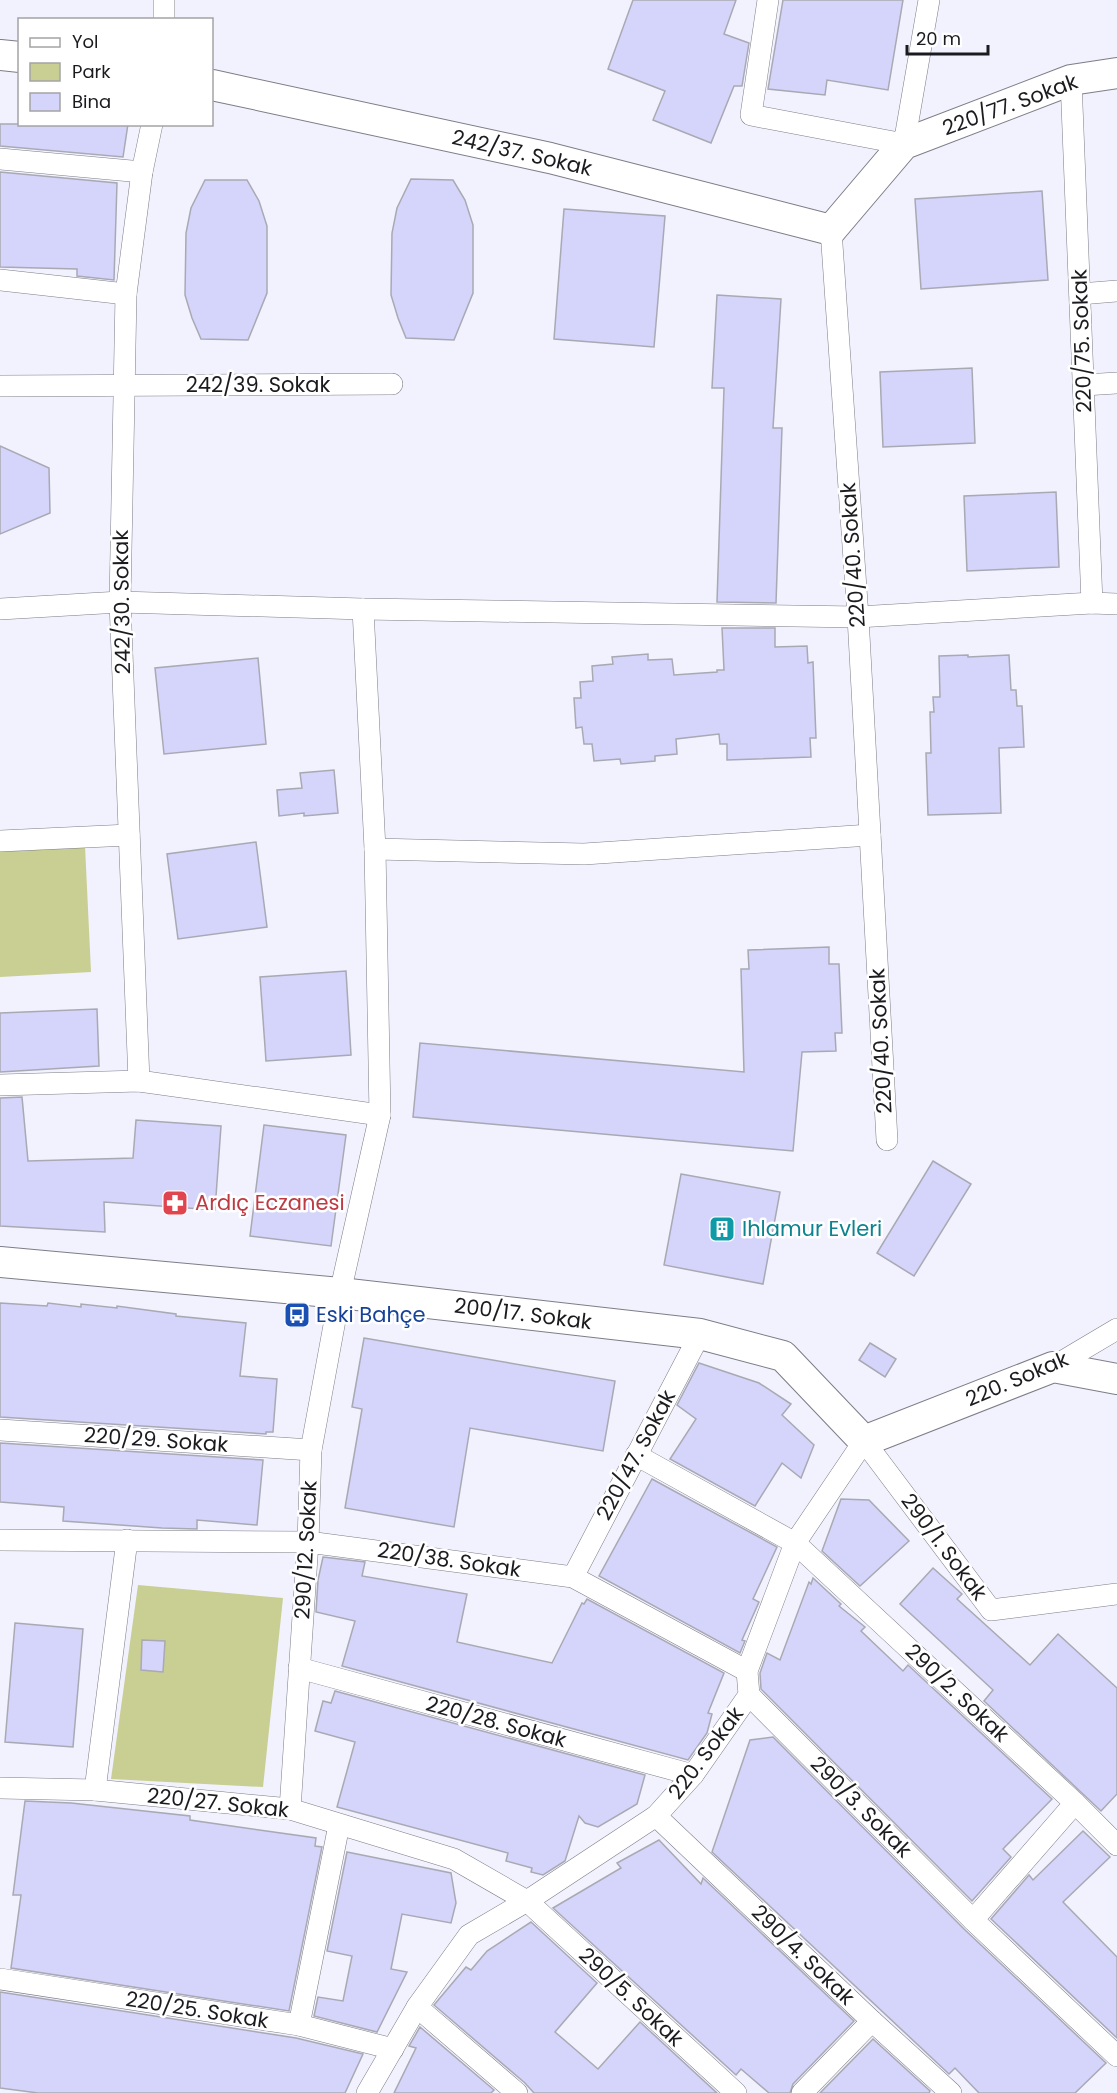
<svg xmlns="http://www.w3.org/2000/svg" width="1117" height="2093" font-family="Poppins,sans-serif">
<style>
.green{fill:#c9ce93}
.building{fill:#d5d4fa;stroke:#a9a9b4;stroke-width:1.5}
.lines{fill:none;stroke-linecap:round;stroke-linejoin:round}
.street-casing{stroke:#7d7d87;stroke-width:22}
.secondary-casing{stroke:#7d7d87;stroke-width:32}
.street{stroke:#fff;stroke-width:21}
.secondary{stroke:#fff;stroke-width:30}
.labels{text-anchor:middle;stroke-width:5;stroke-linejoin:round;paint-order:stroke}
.street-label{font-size:21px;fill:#1b1b1f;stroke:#fff}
.health-label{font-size:21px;fill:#be3a42;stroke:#fff;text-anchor:start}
.culture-label{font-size:21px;fill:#0d838f;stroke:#fff;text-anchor:start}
.transit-label{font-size:21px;fill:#164399;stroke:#fff;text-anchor:start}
</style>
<rect width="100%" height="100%" fill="#f2f2fe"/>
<g class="green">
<polygon points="85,846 91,972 0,977 0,851"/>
<polygon points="138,1585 283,1598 263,1787 111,1779"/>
</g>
<g class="building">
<polygon points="633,0 736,0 724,34 749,43 742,86 734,86 711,143 653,120 665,91 608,69"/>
<polygon points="783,0 903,0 888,90 827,80 825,95 768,89"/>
<polygon points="0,124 128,124 123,157 0,146"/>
<polygon points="0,172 117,183 114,280 77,276 77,269 0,267"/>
<polygon points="411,179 453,180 465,200 473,225 473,293 454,340 406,338 398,318 391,295 392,233 397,208"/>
<polygon points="205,180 247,180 259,201 267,226 267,293 248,340 201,339 192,318 185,295 186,233 191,208"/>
<polygon points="1042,191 1048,280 921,289 915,199"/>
<polygon points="564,209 665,216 654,347 554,339"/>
<polygon points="717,295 781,299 773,428 782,428 776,603 717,602 724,388 712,388"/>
<polygon points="972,368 975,443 883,447 880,372"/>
<polygon points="0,446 49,468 50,513 0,534"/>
<polygon points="1056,492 1059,567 967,571 964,496"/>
<polygon points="722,628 775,628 775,647 807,646 808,663 813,662 816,738 810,738 811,757 727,760 727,744 720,744 719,734 676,739 677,754 655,756 655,761 621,764 620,759 594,761 592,744 584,744 582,727 576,728 574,698 581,698 580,682 593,681 592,666 613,664 612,657 648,654 648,660 672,659 674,675 717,672 717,670 724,670"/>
<polygon points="968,655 968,657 1009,655 1011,690 1016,690 1017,706 1022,706 1024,747 999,748 1001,813 928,815 926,753 931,753 930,712 934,712 933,697 940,697 939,656"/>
<polygon points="258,658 266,744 164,754 155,668"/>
<polygon points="334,770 338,813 304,816 304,813 279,816 277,790 302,788 300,773"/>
<polygon points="256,842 267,927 178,939 167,854"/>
<polygon points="829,947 829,964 839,964 842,1033 835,1033 836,1051 802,1052 793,1151 413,1117 420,1043 744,1072 741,969 749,969 748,950"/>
<polygon points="346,971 351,1055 266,1061 260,977"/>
<polygon points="97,1009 99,1066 0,1072 0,1013"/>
<polygon points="22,1097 28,1161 133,1158 136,1120 221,1126 215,1210 104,1202 105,1232 0,1226 0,1098"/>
<polygon points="264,1125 346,1135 331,1246 250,1236"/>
<polygon points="933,1161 971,1184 914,1276 877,1253"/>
<polygon points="681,1174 780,1192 763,1284 664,1265"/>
<polygon points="0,1303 47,1306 48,1303 81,1307 81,1304 117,1308 117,1306 176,1314 176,1316 246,1323 240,1376 277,1379 273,1432 266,1432 266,1434 0,1417"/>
<polygon points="364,1338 615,1381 603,1451 470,1428 454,1527 345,1508 362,1409 352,1407"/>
<polygon points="870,1343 896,1359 885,1377 859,1360"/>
<polygon points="699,1363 759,1383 791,1404 782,1415 814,1445 801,1478 782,1463 755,1506 670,1459 696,1419 677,1405"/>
<polygon points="0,1443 263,1460 257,1525 197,1520 197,1529 162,1528 63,1521 64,1507 0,1502"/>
<polygon points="652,1479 777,1547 753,1599 759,1602 742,1640 745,1641 740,1653 599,1576"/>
<polygon points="841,1499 869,1500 909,1541 860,1586 822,1551"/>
<polygon points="323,1557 365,1562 362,1576 467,1594 457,1642 552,1663 582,1603 584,1604 587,1599 724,1673 708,1713 712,1714 707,1733 688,1760 342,1666 355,1621 316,1612 318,1580"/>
<polygon points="933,1568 962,1594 957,1599 1030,1665 1058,1634 1117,1688 1117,1794 1101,1811 984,1701 993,1690 900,1604"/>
<polygon points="813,1578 841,1604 839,1606 865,1627 861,1631 903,1671 908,1665 1052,1799 1003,1849 1011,1857 972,1901 761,1689 760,1673 767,1653 780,1660 809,1582 811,1584"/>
<polygon points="15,1623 83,1629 73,1747 5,1742"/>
<polygon points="142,1640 165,1641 163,1672 141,1670"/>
<polygon points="335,1691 645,1775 637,1804 598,1827 585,1823 579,1816 565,1861 543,1875 531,1872 532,1868 506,1861 508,1853 337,1807 355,1742 315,1731 323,1701 331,1703"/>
<polygon points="773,1737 964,1929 1106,2063 1075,2093 979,2093 955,2068 949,2074 712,1852 750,1740"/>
<polygon points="25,1801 71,1803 190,1816 190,1820 316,1838 315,1846 322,1847 289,2011 11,1968 21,1895 13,1895"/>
<polygon points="1083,1831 1110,1857 1063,1902 1117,1957 1117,2038 991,1919 1029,1875 1033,1880"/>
<polygon points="659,1840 701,1884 703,1878 854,2021 793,2084 790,2093 769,2093 741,2069 736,2075 553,1908 621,1868 617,1863"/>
<polygon points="347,1852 451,1873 456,1903 451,1923 402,1914 391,1969 407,1972 377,2032 314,2016 318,1997 343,2001 352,1956 327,1951"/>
<polygon points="531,1922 597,1983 555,2032 598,2069 640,2022 717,2093 534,2093 525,2083 434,2005 466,1967 471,1970 487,1951"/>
<polygon points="0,1992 296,2038 363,2054 345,2093 38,2093 0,2088"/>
<polygon points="420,2027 494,2090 491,2093 394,2093 416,2048 409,2046"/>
<polygon points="873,2039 930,2091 929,2093 820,2093"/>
</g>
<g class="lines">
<g class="street-casing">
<g id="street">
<polyline points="768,0 751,115 904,144 929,0"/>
<polyline points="164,20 164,0"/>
<polyline points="1071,80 1092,603"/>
<polyline points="0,159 142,172"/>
<polyline points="831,230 858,617 887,1140"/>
<polyline points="0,280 126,294"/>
<polyline points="1080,294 1117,291"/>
<polyline points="1084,385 1117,383"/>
<polyline points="0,386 392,384"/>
<polyline points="0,609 120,602 363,609 858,617 1092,603 1117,604"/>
<polyline points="0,841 129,835"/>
<polyline points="375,849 584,854 870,835"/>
<polyline points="139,1081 120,602 126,294 142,172 152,124"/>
<polyline points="0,1085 139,1081 380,1115"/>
<polyline points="1053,1367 1117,1329"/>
<polyline points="0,1430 311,1450"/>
<polyline points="636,1455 795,1543 1075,1803 1117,1845"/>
<polyline points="0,1540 308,1542 573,1577 747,1671"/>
<polyline points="573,1577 700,1334"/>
<polyline points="299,1668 693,1775"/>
<polyline points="749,1695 973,1920 1117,2056"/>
<polyline points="0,1788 95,1790 290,1809 454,1859 527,1901 736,2093"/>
<polyline points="95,1790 127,1540"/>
<polyline points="290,1809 308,1542 311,1450 340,1293 380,1115 375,849 363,609"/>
<polyline points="656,1816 872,2021 951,2093"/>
<polyline points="973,1920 1075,1803"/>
<polyline points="0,1979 299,2025 393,2049"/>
<polyline points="417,2007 517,2093"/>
<polyline points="299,2025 339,1825"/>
<polyline points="367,2093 417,2007 469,1935 527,1901 656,1816 693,1775 749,1695 747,1671 795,1543 864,1441 991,1610 1117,1594"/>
<polyline points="802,2093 872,2021"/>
</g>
</g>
<g class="secondary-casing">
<g id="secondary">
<polyline points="0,55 20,57"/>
<polyline points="212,85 550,158 831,230 904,144 1071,80 1117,73"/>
<polyline points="0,1262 340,1293 700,1334 783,1356 864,1441 1053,1367 1117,1379"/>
</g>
</g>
<use href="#street" class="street"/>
<use href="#secondary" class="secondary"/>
</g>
<defs>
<g id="pharmacy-square" transform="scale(1.35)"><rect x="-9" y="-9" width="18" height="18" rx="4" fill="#e0444e" stroke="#fff"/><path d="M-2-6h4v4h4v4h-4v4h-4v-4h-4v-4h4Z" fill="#fff"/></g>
<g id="building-square" transform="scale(1.35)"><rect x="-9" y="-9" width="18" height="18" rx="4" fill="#0f9aa8" stroke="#fff"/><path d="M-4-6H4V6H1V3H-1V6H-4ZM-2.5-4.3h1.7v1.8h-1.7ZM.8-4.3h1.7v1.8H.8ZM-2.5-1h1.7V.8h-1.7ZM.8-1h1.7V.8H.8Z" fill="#fff"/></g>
<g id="bus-square" transform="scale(1.35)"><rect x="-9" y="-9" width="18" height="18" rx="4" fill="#1a4fb4" stroke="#fff"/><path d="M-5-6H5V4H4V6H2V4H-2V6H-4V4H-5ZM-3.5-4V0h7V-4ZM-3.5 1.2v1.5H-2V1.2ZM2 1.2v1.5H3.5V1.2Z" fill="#fff"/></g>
</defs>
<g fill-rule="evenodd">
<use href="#pharmacy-square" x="175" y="1203"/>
<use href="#building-square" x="722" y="1229"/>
<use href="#bus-square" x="297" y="1315"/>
</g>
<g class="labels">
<g class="street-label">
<text transform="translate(1010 105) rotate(-20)" y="7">220/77. Sokak</text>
<text transform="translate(522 153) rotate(13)" y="7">242/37. Sokak</text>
<text transform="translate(1082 341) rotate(-92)" y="7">220/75. Sokak</text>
<text x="258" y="392">242/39. Sokak</text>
<text transform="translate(853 555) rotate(-94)" y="7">220/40. Sokak</text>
<text transform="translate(122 602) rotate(-91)" y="7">242/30. Sokak</text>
<text transform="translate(881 1041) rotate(-93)" y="7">220/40. Sokak</text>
<text transform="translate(523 1314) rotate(7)" y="7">200/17. Sokak</text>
<text transform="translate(1017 1379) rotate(-23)" y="7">220. Sokak</text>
<text transform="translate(156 1440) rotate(4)" y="7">220/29. Sokak</text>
<text transform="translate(636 1455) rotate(-62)" y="7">220/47. Sokak</text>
<text transform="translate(944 1547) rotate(53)" y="7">290/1. Sokak</text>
<text transform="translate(306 1550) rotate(-87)" y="7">290/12. Sokak</text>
<text transform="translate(449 1560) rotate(8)" y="7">220/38. Sokak</text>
<text transform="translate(957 1693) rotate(43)" y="7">290/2. Sokak</text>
<text transform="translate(496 1722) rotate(15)" y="7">220/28. Sokak</text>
<text transform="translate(706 1753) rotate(-53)" y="7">220. Sokak</text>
<text transform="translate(218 1803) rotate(6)" y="7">220/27. Sokak</text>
<text transform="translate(861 1807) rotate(45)" y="7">290/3. Sokak</text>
<text transform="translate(803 1955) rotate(44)" y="7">290/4. Sokak</text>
<text transform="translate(631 1997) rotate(43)" y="7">290/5. Sokak</text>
<text transform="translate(197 2010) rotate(9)" y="7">220/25. Sokak</text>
</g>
<g class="health-label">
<text x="195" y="1210">Ardıç Eczanesi</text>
</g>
<g class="culture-label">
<text x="742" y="1236">Ihlamur Evleri</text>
</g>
<g class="transit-label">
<text x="316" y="1322">Eski Bahçe</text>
</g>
</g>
<rect x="18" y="18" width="195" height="108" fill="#ffffff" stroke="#a4a4a5" stroke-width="1.5"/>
<rect x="30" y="38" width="30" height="9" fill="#ffffff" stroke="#a4a4a5" stroke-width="1.5"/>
<text x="72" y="48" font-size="18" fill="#1b1b1f">Yol</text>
<rect x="30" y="63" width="30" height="18" fill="#c9ce93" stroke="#a4a4a5" stroke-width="1.5"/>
<text x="72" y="78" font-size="18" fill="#1b1b1f">Park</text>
<rect x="30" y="93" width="30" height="18" fill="#d5d4fa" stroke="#a4a4a5" stroke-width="1.5"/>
<text x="72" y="108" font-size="18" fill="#1b1b1f">Bina</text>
<path d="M907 45v9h81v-9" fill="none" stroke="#1b1b1f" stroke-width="3"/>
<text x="916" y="45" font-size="18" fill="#1b1b1f" stroke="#ffffff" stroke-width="4.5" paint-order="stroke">20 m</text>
</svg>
